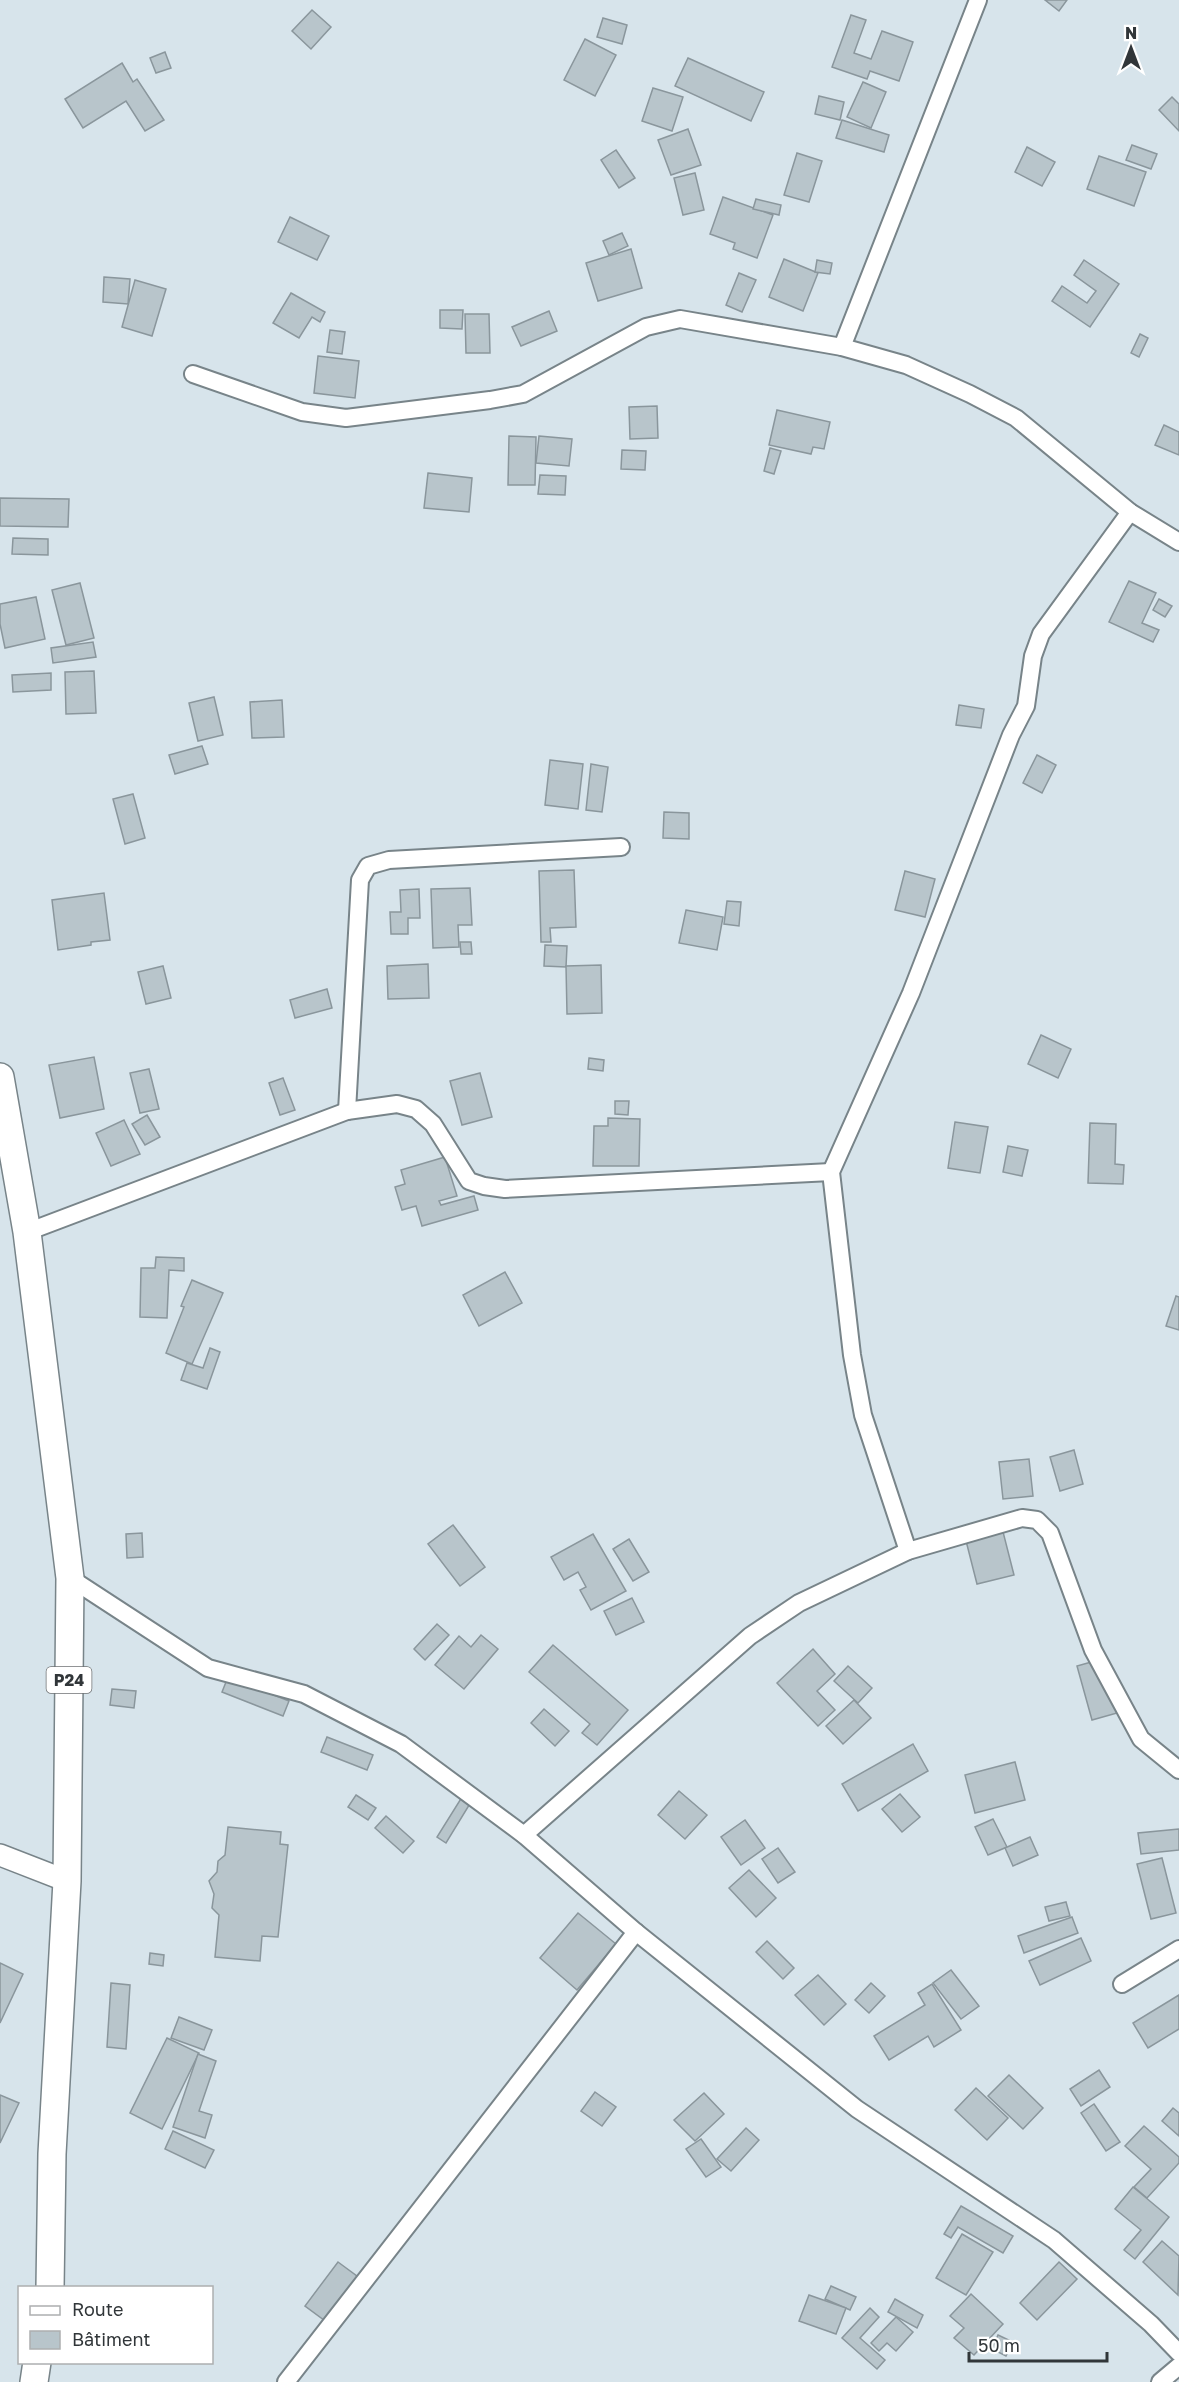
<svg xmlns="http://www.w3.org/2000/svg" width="1179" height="2382" font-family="'Golos Text',sans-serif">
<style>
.building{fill:#b8c5cb;stroke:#8a969c;stroke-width:1.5}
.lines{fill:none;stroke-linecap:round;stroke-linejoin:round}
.minor-casing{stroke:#788489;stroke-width:20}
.tertiary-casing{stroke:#788489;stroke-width:24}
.primary-casing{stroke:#788489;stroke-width:30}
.minor{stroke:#fff;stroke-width:16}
.tertiary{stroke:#fff;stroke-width:21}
.primary{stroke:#fff;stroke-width:27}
.labels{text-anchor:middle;stroke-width:6;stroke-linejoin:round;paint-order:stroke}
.shield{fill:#fff;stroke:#6f7274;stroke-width:1.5}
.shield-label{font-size:16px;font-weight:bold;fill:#313639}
</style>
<rect width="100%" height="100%" fill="#d7e4eb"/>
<g class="building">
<polygon points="1045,0 1067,0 1059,11"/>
<polygon points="312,10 331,27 311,49 292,31"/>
<polygon points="851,15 866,20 854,53 871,59 882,31 913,42 899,81 870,71 867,79 832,67"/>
<polygon points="603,18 627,25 622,44 597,37"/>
<polygon points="585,39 616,55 595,96 564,80"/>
<polygon points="165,52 171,68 156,73 150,58"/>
<polygon points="688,58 764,92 751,121 675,86"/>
<polygon points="122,63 133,82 137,79 164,120 145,131 126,101 83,128 65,99"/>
<polygon points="863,82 886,92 871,128 847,117"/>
<polygon points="653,88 683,97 672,131 642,121"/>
<polygon points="819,96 844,102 840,120 815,114"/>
<polygon points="1172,97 1179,104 1179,131 1159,110"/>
<polygon points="842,120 889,135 884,152 836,138"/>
<polygon points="688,129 701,165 671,175 658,140"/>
<polygon points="1132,145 1157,154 1151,169 1126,160"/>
<polygon points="1027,147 1055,162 1042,186 1015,172"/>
<polygon points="616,150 635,178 619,188 601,160"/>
<polygon points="797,153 822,161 809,202 784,195"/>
<polygon points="1099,156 1146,172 1134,206 1087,189"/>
<polygon points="695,173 704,210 683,215 674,178"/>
<polygon points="723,197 773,215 757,258 733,249 735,243 710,234"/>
<polygon points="756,199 781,205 779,215 753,209"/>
<polygon points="290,217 329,236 317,260 278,242"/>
<polygon points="622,233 628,246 609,255 603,241"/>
<polygon points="631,249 642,288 598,301 586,263"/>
<polygon points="784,259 818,273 803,311 769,297"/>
<polygon points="817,260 832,263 830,274 815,272"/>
<polygon points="1084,260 1119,284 1090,327 1052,301 1062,286 1087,303 1096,291 1074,275"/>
<polygon points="739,273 756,280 742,312 726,305"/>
<polygon points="104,277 130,279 128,304 103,302"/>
<polygon points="135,280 166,289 152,336 122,327"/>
<polygon points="291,293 325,312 320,322 312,317 299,338 273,323"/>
<polygon points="440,310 463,310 462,329 440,328"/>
<polygon points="549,311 557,331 521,346 512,327"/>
<polygon points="465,314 489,314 490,353 466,353"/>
<polygon points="330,330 345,332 342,354 327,352"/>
<polygon points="1140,334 1148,338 1139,357 1131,353"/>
<polygon points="318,356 359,361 355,398 314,393"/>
<polygon points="657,406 658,438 630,439 629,407"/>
<polygon points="777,410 830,422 824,449 813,447 811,454 769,445"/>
<polygon points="1164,425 1179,432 1179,455 1155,445"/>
<polygon points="509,436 536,437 535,485 508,485"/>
<polygon points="539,436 572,439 569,466 536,463"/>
<polygon points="770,448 781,451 774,474 764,471"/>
<polygon points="622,450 646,451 645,470 621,469"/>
<polygon points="428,473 472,478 469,512 424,508"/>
<polygon points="540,475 566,476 565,495 538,494"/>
<polygon points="0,498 69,499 68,527 0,526"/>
<polygon points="13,538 48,539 48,555 12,554"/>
<polygon points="1129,581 1156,593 1142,623 1159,630 1153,642 1109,622"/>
<polygon points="80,583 94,638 66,645 52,590"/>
<polygon points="36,597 45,639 5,648 0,624 0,604"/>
<polygon points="1159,599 1172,606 1165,617 1153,610"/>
<polygon points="93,642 96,657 53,663 51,648"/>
<polygon points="94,671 96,713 66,714 65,672"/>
<polygon points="51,673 51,690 13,692 12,675"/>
<polygon points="214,697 223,735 198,741 189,703"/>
<polygon points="282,700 284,737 252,738 250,702"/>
<polygon points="959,705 984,709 981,728 956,725"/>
<polygon points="202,746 208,764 175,774 169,755"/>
<polygon points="1037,755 1056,765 1042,793 1023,783"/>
<polygon points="550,760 583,764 578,809 545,805"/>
<polygon points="591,764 608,767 602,812 586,810"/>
<polygon points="133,794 145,838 125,844 113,799"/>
<polygon points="664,812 689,813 689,839 663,838"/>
<polygon points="574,870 576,927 550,928 551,942 541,942 539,871"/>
<polygon points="905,871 935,879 925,917 895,910"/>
<polygon points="470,888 472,925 458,925 459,947 433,948 431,889"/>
<polygon points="419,889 420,918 408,918 408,934 391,934 390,912 401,912 400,890"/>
<polygon points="104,893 110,940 91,942 91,945 58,950 52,900"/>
<polygon points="727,901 741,902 739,926 724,924"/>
<polygon points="686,910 723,917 717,950 679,943"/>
<polygon points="460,942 471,942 472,954 461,954"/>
<polygon points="545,945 567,946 566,967 544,966"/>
<polygon points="428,964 429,998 388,999 387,966"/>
<polygon points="601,965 602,1013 567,1014 566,966"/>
<polygon points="163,966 171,998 146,1004 138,972"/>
<polygon points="327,989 332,1008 295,1018 290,1000"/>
<polygon points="1041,1035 1071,1049 1058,1078 1028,1064"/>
<polygon points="94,1057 104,1109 60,1118 49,1065"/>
<polygon points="589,1058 604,1060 603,1071 588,1069"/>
<polygon points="149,1069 159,1109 140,1113 130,1073"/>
<polygon points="480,1073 492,1117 462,1125 450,1081"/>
<polygon points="283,1078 295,1110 280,1115 269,1083"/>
<polygon points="615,1101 629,1101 628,1115 615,1114"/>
<polygon points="147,1115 160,1137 145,1145 132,1124"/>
<polygon points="608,1118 640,1119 639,1166 593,1166 594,1126 608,1126"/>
<polygon points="124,1120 140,1154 111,1166 96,1133"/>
<polygon points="955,1122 988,1127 980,1173 948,1168"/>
<polygon points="1090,1123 1116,1124 1115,1164 1124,1165 1123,1184 1088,1183"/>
<polygon points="1008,1146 1028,1150 1022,1176 1003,1172"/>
<polygon points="445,1157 457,1196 439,1201 441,1205 474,1196 478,1210 422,1226 416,1206 402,1210 395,1187 405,1184 401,1170"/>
<polygon points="156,1257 184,1258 184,1271 169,1270 167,1318 140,1317 141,1268 155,1268"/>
<polygon points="505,1272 522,1303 479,1326 463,1295"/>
<polygon points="192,1280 223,1293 192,1364 166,1353 184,1307 181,1306"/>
<polygon points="1176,1296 1179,1297 1179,1330 1166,1326"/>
<polygon points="210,1348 220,1352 207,1389 181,1380 187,1363 203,1368"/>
<polygon points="1074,1450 1083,1484 1060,1491 1050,1457"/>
<polygon points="1029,1459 1033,1496 1003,1499 999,1462"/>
<polygon points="1000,1520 1014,1575 977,1584 963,1529"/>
<polygon points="453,1525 485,1567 460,1586 428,1544"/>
<polygon points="142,1533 143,1557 127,1558 126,1534"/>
<polygon points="593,1534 626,1591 591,1610 580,1590 586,1587 578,1572 564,1580 551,1557"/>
<polygon points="629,1539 649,1572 633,1581 613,1549"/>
<polygon points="632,1598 644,1622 616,1635 604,1611"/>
<polygon points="437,1624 449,1635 425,1660 414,1649"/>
<polygon points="481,1635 498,1649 464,1689 435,1665 459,1636 471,1647"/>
<polygon points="553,1645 628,1710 597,1745 582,1733 590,1724 529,1672"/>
<polygon points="813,1649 835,1674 817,1691 835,1710 818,1726 777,1683"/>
<polygon points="1102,1659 1117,1713 1092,1720 1077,1666"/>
<polygon points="848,1666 872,1688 858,1703 834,1681"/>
<polygon points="228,1677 289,1701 283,1716 222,1692"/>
<polygon points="112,1689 136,1691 134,1708 110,1705"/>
<polygon points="854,1700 871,1718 843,1744 826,1726"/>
<polygon points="544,1709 569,1731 555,1746 531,1723"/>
<polygon points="327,1737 373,1755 367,1770 321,1752"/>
<polygon points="913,1744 928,1771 858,1811 842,1784"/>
<polygon points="1015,1762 1025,1800 975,1813 965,1775"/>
<polygon points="679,1791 707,1815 685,1839 658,1815"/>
<polygon points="900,1794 920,1817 902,1832 882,1809"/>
<polygon points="356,1795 376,1808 368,1820 348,1807"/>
<polygon points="462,1797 471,1802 446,1843 437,1837"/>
<polygon points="386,1816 414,1841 403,1853 375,1828"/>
<polygon points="993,1819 1007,1847 988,1855 975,1827"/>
<polygon points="745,1820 765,1848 741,1865 721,1837"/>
<polygon points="228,1827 281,1832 280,1844 288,1845 278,1937 262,1936 260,1961 215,1957 219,1915 212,1908 214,1894 209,1881 217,1872 218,1861 225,1855"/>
<polygon points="1179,1829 1179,1850 1141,1854 1138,1833"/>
<polygon points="1030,1837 1038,1855 1013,1866 1005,1848"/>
<polygon points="778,1848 795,1872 778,1883 762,1859"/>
<polygon points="1162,1858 1176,1913 1151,1919 1137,1864"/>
<polygon points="749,1870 776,1898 756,1917 729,1888"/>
<polygon points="1066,1902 1070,1916 1049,1921 1045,1907"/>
<polygon points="578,1913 616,1944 577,1990 540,1958"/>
<polygon points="1072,1917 1078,1933 1024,1953 1018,1936"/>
<polygon points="1081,1938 1091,1961 1040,1985 1029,1961"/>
<polygon points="767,1941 794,1968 783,1979 756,1952"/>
<polygon points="150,1953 164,1955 163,1966 149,1964"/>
<polygon points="0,1963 23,1974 0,2023"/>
<polygon points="951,1970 979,2006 961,2019 933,1983"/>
<polygon points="818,1975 846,2004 824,2025 795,1995"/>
<polygon points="111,1983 130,1985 126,2049 107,2047"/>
<polygon points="871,1983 885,1996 869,2013 855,2000"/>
<polygon points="932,1984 961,2030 934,2047 928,2036 889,2060 874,2036 925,2005 918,1993"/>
<polygon points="1179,1995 1179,2029 1148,2048 1133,2023"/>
<polygon points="179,2017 212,2030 204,2050 171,2038"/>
<polygon points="167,2038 199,2053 162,2129 130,2113"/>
<polygon points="198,2054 216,2061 199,2111 212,2115 205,2138 173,2127"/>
<polygon points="1099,2070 1110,2087 1081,2106 1070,2089"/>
<polygon points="1009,2075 1043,2108 1023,2129 988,2096"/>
<polygon points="976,2088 1008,2118 987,2140 955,2110"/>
<polygon points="595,2092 616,2107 602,2126 581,2111"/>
<polygon points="704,2093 724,2114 695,2141 674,2120"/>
<polygon points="0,2095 19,2103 0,2143"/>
<polygon points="1094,2104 1120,2142 1106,2151 1081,2113"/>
<polygon points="1173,2108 1179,2113 1179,2136 1162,2121"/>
<polygon points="1144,2126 1179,2157 1179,2163 1147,2198 1134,2187 1151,2169 1125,2146"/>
<polygon points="746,2128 759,2140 731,2171 717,2159"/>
<polygon points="173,2131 214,2150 205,2168 165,2149"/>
<polygon points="701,2139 721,2167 706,2177 686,2149"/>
<polygon points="1133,2187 1169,2217 1135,2259 1124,2250 1141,2230 1115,2209"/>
<polygon points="961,2206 1013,2236 1003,2253 958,2227 951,2238 944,2234"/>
<polygon points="962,2234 993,2252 966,2295 936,2278"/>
<polygon points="1162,2241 1179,2256 1178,2295 1143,2262"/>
<polygon points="338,2262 365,2282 332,2326 305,2306"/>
<polygon points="1059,2262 1077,2279 1037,2320 1020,2303"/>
<polygon points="831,2286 856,2297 850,2310 825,2299"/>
<polygon points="971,2294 1003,2324 974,2355 954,2338 964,2328 950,2316"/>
<polygon points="809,2295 846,2308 836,2334 799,2321"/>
<polygon points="895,2299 923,2315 917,2328 888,2312"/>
<polygon points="870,2308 879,2317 860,2338 885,2360 877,2369 842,2338"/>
<polygon points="896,2317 913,2332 896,2351 887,2343 879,2351 871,2343"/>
<polygon points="998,2335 1013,2342 1006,2356 992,2349"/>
</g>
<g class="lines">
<g class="minor-casing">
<g id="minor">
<polyline points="842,347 978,0"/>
<polyline points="193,374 302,412 346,418 490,400 523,394 646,327 680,319 842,347 906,365 970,394 1016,418 1130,512 1179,542"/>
<polyline points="347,1111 360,880 368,866 389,860 621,847"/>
<polyline points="27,1232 347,1111 397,1104 416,1109 433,1124 469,1181 484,1186 505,1189 831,1172"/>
<polyline points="908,1551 863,1415 852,1355 831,1172 911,993 1011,735 1026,706 1033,656 1041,634 1130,512"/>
<polyline points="70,1578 208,1668 304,1694 401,1744 524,1835 636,1932 857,2109 1054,2240 1151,2324 1179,2353"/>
<polyline points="524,1835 750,1636 799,1603 908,1551 1022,1518 1037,1520 1050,1533 1093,1650 1141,1739 1179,1770"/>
<polyline points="1122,1984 1179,1949"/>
<polyline points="286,2382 636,1932"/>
<polyline points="1160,2382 1179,2366"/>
</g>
</g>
<g class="tertiary-casing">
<polyline id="tertiary" points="0,1855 67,1881"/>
</g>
<g class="primary-casing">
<g id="primary">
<polyline points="0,1077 27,1232 70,1578 67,1881 52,2154 50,2288"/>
<polyline points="34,2382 37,2362"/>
</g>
</g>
<use href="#minor" class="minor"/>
<use href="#tertiary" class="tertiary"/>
<use href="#primary" class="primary"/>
</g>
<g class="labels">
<rect class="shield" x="46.5" y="1667" width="45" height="26" rx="4.5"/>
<g class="shield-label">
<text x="69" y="1686">P24</text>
</g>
</g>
<rect x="18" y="2286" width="195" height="78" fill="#ffffff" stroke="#adafb0" stroke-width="1.5"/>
<rect x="30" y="2306" width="30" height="9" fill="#ffffff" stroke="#adafb0" stroke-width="1.5"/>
<text x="72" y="2316" font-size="18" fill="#313639">Route</text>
<rect x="30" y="2331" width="30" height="18" fill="#b8c5cb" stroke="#adafb0" stroke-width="1.5"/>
<text x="72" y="2346" font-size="18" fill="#313639">Bâtiment</text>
<g transform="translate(1131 48)" stroke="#ffffff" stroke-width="4.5" paint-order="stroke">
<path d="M0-4.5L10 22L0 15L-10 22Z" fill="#313639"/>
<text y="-9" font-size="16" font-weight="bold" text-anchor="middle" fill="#313639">N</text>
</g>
<path d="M969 2352v9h138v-9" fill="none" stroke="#313639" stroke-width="3"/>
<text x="978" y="2352" font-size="18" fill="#313639" stroke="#ffffff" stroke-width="4.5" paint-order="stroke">50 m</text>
</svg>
